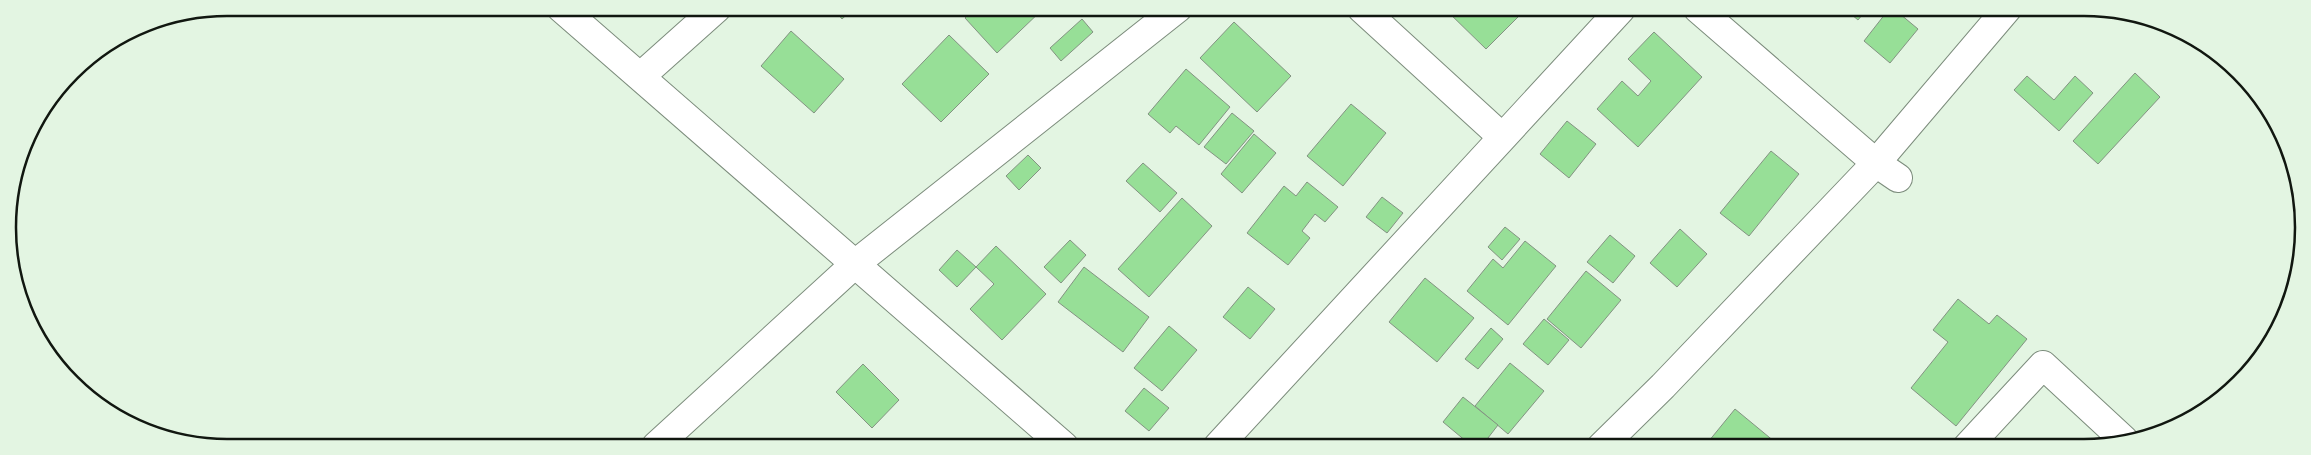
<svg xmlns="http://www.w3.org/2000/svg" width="2311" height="455" font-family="'IBM Plex Serif',serif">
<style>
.building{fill:#97df97;stroke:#839382}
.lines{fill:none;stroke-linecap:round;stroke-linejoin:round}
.minor-casing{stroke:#7c8c7c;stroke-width:30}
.minor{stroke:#fff;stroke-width:28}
.rim{fill:none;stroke:#111710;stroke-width:2.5}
</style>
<rect width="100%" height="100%" fill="#e3f5e2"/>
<g class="building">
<polygon points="833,8 854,8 842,19"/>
<polygon points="975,8 1044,8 997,53 965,18"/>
<polygon points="1445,9 1526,9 1486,49"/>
<polygon points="1845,9 1867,9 1858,20"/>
<polygon points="1889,9 1894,9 1918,29 1890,63 1864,41"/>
<polygon points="1082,19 1093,32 1061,61 1050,48"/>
<polygon points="1234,22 1291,76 1257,112 1200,58"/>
<polygon points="791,31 844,79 814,113 761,66"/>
<polygon points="1654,32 1702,77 1638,147 1597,109 1622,81 1638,96 1651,81 1628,59"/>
<polygon points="949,35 989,74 941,122 902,84"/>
<polygon points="1186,69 1230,107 1199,145 1176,126 1170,133 1148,114"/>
<polygon points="2135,73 2160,97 2098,164 2073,141"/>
<polygon points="2027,76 2054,100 2075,76 2093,93 2059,131 2014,90"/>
<polygon points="1351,104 1386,133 1343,186 1307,156"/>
<polygon points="1232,113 1254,131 1226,164 1204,147"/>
<polygon points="1567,121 1596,144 1569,178 1540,154"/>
<polygon points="1254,134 1276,153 1242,193 1221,174"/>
<polygon points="1771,151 1799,174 1749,236 1720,213"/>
<polygon points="1028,155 1041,168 1019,190 1006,176"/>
<polygon points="1143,163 1177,193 1160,212 1126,181"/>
<polygon points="1307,182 1338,207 1325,222 1315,214 1302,231 1310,238 1288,265 1247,233 1284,186 1296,196"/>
<polygon points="1382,197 1403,213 1387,233 1366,217"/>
<polygon points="1182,198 1212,226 1149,297 1118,269"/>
<polygon points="1505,227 1520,239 1502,260 1488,247"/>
<polygon points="1680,229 1707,254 1677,287 1650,263"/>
<polygon points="1610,235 1635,256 1613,283 1587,262"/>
<polygon points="1070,240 1086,255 1061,283 1044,267"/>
<polygon points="1525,241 1556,266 1508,325 1467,291 1493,259 1503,268"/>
<polygon points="996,246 1046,294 1002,340 970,309 994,284 976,267"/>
<polygon points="957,250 976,267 957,287 939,270"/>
<polygon points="1084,267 1149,317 1123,352 1058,302"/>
<polygon points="1586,271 1621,300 1581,348 1547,319"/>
<polygon points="1425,278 1474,318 1437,362 1389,322"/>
<polygon points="1248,287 1275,309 1250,339 1223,317"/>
<polygon points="1958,299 1989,324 1997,315 2027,339 1956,426 1911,388 1948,342 1933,330"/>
<polygon points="1544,319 1569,340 1548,365 1523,344"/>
<polygon points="1169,326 1197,350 1162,391 1134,368"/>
<polygon points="1491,328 1503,339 1478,369 1465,359"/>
<polygon points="1510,363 1544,391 1508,434 1475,406"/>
<polygon points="863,364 899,400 872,428 836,392"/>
<polygon points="1144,388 1169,408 1149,431 1125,411"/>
<polygon points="1463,397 1498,425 1481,447 1473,447 1443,422"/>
<polygon points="1735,409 1781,447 1704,447"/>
</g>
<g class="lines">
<g class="minor-casing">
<g id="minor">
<polyline points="561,8 1064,446"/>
<polyline points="1362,9 1502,137"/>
<polyline points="1698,9 1876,163 1898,178"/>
<polyline points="641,76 717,8"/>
<polyline points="656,446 855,264 1178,8"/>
<polyline points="1218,446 1621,9"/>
<polyline points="1601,447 1663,386 1876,163 2007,9"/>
<polyline points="1967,447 2043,365 2124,440"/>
</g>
</g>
<use href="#minor" class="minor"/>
</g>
<path d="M0 0H2311V455H0ZM227 16H2084A211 211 0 0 1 2295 227V228A211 211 0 0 1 2084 439H227A211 211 0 0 1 16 228V227A211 211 0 0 1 227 16Z" fill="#e3f5e2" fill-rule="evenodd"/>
<path class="rim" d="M227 16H2084A211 211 0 0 1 2295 227V228A211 211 0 0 1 2084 439H227A211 211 0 0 1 16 228V227A211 211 0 0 1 227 16Z"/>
</svg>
